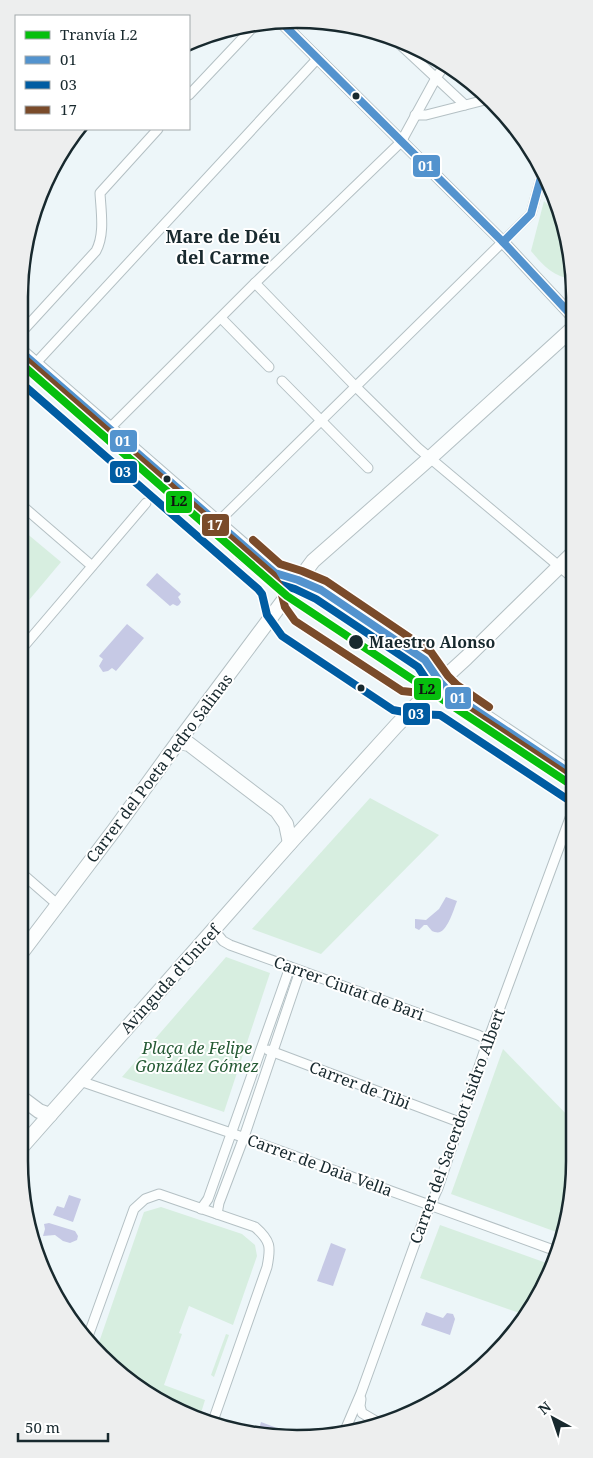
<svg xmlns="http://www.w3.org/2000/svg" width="593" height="1458" font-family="'Noto Serif',serif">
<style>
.green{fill:#d7eee0}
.water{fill:#c6c9e5}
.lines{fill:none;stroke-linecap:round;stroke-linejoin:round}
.minor-casing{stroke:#b4c0c4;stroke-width:11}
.tertiary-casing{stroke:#b4c0c4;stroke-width:13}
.secondary-casing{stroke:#b4c0c4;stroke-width:16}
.minor{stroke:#fcfefe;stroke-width:9}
.tertiary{stroke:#fcfefe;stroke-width:11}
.secondary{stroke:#fcfefe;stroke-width:14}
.bus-1-casing{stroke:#fff;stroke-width:11}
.bus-2-casing{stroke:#fff;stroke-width:11}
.bus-3-casing{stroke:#fff;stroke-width:11}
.bus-1{stroke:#5393ce;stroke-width:8}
.bus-2{stroke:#005ca2;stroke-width:8}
.bus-3{stroke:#7a4b2a;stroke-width:8}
.tram-1-casing{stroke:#fff;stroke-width:11}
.tram-1{stroke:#07bf0e;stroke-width:8}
.bus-dot{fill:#18292e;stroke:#fff;stroke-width:2}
.labels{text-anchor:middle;stroke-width:4;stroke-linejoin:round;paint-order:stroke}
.stop-label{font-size:16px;font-weight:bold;fill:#18292e;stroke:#fff;text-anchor:start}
.street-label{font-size:16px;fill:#18292e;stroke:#fff}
.park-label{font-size:16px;font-style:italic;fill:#265b35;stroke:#fff}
.neighbourhood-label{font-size:18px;font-weight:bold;fill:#18292e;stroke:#fff}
.rim{fill:none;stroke:#18292e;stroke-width:2.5}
.line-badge{stroke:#fff;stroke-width:2}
.badge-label{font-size:14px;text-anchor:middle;font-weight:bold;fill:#fff}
.pale-badge-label{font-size:14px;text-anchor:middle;font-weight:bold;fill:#111}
</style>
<rect width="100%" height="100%" fill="#edf6f9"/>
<g class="green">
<path d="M544,201l8,8 3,-4 17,55v19c-19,-2 -29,-14 -41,-28z"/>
<polygon points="19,527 61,562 19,612"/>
<polygon points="370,798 439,835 321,954 252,929"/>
<polygon points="226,957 270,973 224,1112 122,1077"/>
<polygon points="503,1049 574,1122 574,1161 562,1234 451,1194"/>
<polygon points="161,1207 242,1234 255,1245 257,1256 233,1325 189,1306 179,1333 182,1334 164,1385 205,1400 200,1416 158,1402 96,1351 144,1212"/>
<polygon points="440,1225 552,1265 525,1315 420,1278"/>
<polygon points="226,1334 229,1335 214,1377 211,1375"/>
</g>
<g class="water">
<polygon points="157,573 181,594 178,597 181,602 179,605 177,606 173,604 170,606 146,585"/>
<polygon points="127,624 144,638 116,671 112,668 108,671 103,672 99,666 103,659 99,656"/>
<path d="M446,897l11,4c-3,8 -9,28 -17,31 -2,1 -6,0 -8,-1l-5,-6h-3l-5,5 -4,-2v-9l11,1 13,-11z"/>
<polygon points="69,1195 81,1199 73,1222 53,1215 57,1206 64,1208"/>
<polygon points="49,1223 75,1231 78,1236 77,1240 70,1243 63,1241 55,1235 43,1236 45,1229 44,1224"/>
<polygon points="331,1243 346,1249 333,1286 317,1281"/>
<polygon points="426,1312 443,1318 447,1313 453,1314 455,1319 450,1335 421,1325"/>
<polygon points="261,1422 293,1434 292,1436 257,1436"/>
</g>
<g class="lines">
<g class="minor-casing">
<g id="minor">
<polyline points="392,37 465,105"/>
<polyline points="189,95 254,26"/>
<polyline points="415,115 426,115 489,99"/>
<polyline points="55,169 56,167"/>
<polyline points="255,283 356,387 418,448 573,578"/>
<polyline points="221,318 269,367"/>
<path d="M19,335l77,-84c9,-17 5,-39 4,-58l58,-64"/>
<polyline points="35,364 318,58"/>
<polyline points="282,381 368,468"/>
<polyline points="109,429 255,283 401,142 436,78 446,63"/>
<polyline points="19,503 92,566"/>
<polyline points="217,523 531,214 543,170"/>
<polyline points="19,652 146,503"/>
<polyline points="19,871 57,904"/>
<polyline points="214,930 223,941 230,945 478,1035 488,1040"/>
<polyline points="268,1050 459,1122"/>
<polyline points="80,1081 231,1133 559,1252"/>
<polyline points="201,1209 208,1199 290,967"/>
<polyline points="217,1214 219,1203 244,1137 300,971"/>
<path d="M86,1342l48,-133 11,-10 14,-5 96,33c16,14 16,20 12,40l-54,154"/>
<polyline points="361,1399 360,1406 362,1413 379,1423"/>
<polyline points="346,1434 346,1428 361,1393 422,1224 438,1188 488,1040 570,818"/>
</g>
</g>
<g class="tertiary-casing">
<polyline id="tertiary" points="278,19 503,242 572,316"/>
</g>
<g class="secondary-casing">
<g id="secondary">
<polyline points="19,350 275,573 298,580 321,590 425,660 440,682 450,693 573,775"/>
<polyline points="178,742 189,744 277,811 286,824 290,843"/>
<polyline points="19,956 115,829 178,742 313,561 430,458 572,329"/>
<polyline points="19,1096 39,1111 50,1115"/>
<polyline points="19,1150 290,843 396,726 430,691 466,658 573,553"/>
</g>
</g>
<use href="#minor" class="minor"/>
<use href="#tertiary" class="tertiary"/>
<use href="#secondary" class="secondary"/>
<g class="bus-1-casing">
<g id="bus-1">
<polyline points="278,19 503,242 572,316"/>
<polyline points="503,242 531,214 543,170"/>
<polyline points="19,350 275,573 298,580 321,590 425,660 440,682 450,693 573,775"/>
</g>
</g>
<g class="bus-2-casing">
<g id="bus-2">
<polyline points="19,381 258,589 262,594 267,615 282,636 393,710 415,714 440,715 567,799"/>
<polyline points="239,556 269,581 295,589 316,599 418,667 432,688 443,701 477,723"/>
</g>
</g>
<g class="bus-3-casing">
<g id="bus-3">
<polyline points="26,360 273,575 280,587 285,607 295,621 402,691 448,696 573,779"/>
<polyline points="253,540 280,564 302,571 326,581 431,652 448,676 457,685 489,707"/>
</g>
</g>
<use href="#bus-1" class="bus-1"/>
<use href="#bus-2" class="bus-2"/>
<use href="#bus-3" class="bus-3"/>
<g class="tram-1-casing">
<polyline id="tram-1" points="19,362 287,596 573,786"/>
</g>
<use href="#tram-1" class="tram-1"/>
</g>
<g class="bus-dot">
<circle cx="356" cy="96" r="4.5"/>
<circle cx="167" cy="479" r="4.5"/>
<circle cx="356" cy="642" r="8"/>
<circle cx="361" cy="688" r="4.5"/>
</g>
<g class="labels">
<g class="stop-label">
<text x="369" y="648">Maestro Alonso</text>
</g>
<g class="street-label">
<text transform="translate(159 768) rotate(-53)" y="6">Carrer del Poeta Pedro Salinas</text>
<text transform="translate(170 979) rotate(-48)" y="6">Avinguda d'Unicef</text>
<text transform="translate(349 988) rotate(20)" y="6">Carrer Ciutat de Bari</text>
<text transform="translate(360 1085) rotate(21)" y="6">Carrer de Tibi</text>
<text transform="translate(457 1126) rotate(-70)" y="6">Carrer del Sacerdot Isidro Albert</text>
<text transform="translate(320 1165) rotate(20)" y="6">Carrer de Daia Vella</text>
</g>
<g class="park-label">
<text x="197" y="1054">Plaça de Felipe<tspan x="197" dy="18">González Gómez</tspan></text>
</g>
<g class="neighbourhood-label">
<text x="223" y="243">Mare de Déu<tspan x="223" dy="21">del Carme</tspan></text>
</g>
</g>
<path d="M0 0H593V1458H0ZM297 28H297A269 269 0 0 1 566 297V1161A269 269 0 0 1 297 1430H297A269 269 0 0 1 28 1161V297A269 269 0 0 1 297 28Z" fill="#edeeee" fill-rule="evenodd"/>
<path class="rim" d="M297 28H297A269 269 0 0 1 566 297V1161A269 269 0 0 1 297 1430H297A269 269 0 0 1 28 1161V297A269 269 0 0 1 297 28Z"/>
<g class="line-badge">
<rect x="412" y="154" width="29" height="24" rx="5" fill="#5393ce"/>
<rect x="109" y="429" width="29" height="24" rx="5" fill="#5393ce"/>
<rect x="109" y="460" width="29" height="24" rx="5" fill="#005ca2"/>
<rect x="165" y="490" width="28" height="24" rx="5" fill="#07bf0e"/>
<rect x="201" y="513" width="29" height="24" rx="5" fill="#7a4b2a"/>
<rect x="413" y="677" width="29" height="24" rx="5" fill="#07bf0e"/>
<rect x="444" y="686" width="28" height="24" rx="5" fill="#5393ce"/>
<rect x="402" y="702" width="29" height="24" rx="5" fill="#005ca2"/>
</g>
<g class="badge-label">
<text x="426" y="171">01</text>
<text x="123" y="446">01</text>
<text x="123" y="477">03</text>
<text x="215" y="530">17</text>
<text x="458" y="703">01</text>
<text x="416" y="719">03</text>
</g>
<g class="pale-badge-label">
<text x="179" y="506">L2</text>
<text x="427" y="694">L2</text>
</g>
<rect x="15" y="15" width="175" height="115" fill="#ffffff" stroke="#a3a9ab"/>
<rect x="25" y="31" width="25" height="8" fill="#07bf0e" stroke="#a3a9ab"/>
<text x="60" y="40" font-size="15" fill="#18292e">Tranvía L2</text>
<rect x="25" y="56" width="25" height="8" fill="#5393ce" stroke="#a3a9ab"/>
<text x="60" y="65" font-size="15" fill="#18292e">01</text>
<rect x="25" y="81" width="25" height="8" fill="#005ca2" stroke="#a3a9ab"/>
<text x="60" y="90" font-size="15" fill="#18292e">03</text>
<rect x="25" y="106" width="25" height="8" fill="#7a4b2a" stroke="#a3a9ab"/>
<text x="60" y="115" font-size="15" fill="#18292e">17</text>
<g transform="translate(553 1418) rotate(320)" stroke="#ffffff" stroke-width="4" paint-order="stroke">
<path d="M0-4L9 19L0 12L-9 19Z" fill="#18292e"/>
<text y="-8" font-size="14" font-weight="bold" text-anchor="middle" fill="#18292e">N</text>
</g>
<path d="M18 1433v8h90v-8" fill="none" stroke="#18292e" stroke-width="2.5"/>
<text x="25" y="1433" font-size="15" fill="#18292e" stroke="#ffffff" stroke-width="4" paint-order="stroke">50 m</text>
</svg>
